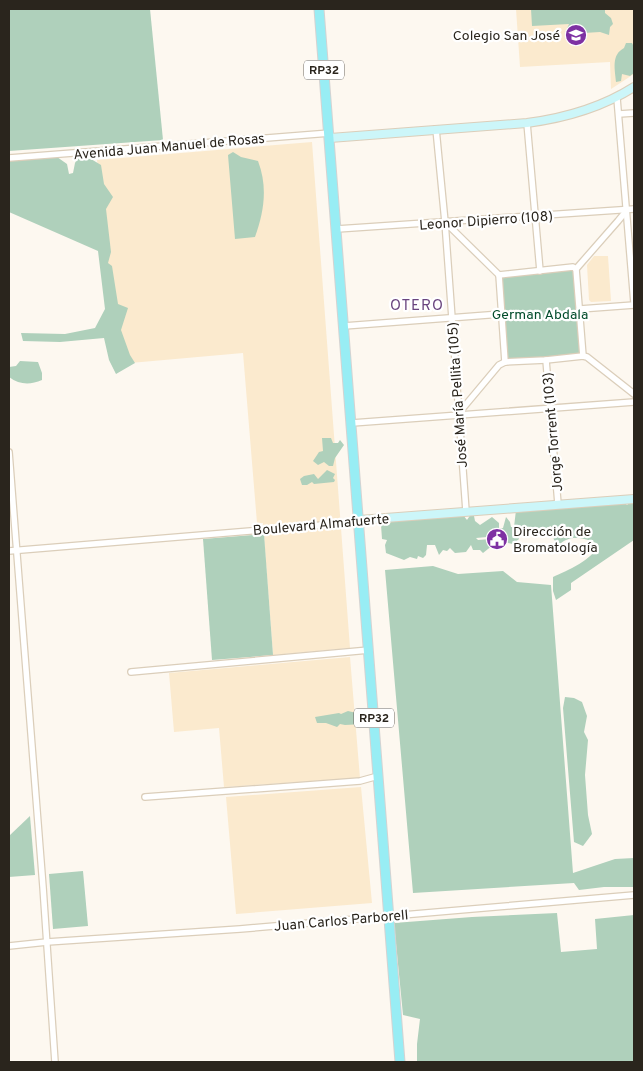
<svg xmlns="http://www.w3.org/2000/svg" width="643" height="1071" font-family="Overpass,sans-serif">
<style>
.built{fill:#fbeace}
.green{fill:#afd0bb}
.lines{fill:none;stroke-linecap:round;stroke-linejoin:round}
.minor-casing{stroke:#dbceba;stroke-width:8}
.secondary-casing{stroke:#dbceba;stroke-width:10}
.primary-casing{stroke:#d4d3d2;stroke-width:11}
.minor{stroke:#fff;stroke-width:5.5}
.secondary{stroke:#ccf6f9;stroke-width:8}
.primary{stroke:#98edf4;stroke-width:9}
.labels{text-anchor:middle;stroke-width:4.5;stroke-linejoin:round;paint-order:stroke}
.shield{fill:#fff;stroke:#6a6661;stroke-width:1}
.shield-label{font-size:12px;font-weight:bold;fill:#2a251d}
.poi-label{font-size:14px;fill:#2a251d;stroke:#fff;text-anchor:end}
.street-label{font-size:14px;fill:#2a251d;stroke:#fff}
.park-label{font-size:14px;fill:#024c2c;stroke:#fff}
.neighbourhood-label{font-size:15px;letter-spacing:1px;fill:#69447e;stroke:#fff}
</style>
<rect width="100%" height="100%" fill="#fdf8f0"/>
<g class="built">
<polygon points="516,9 634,9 634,74 611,89 610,62 520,67"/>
<polygon points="312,142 350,648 273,655 263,523 257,523 243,353 119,364 97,160"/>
<polygon points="594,256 608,256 611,301 591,302 589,300 587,265"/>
<polygon points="350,657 360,778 224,787 219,728 174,732 169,673"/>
<polygon points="361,787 372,903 236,914 226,797"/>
</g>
<g class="green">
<polygon points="9,9 150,9 163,140 9,151"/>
<polygon points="531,9 605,9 605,13 611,18 613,24 610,27 609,35 600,32 584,33 566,31 569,24 532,26"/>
<path d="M626,43h6l2,4v26l-4,3 -8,-2 -1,7 -5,1c-1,-13 -5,-27 8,-34z"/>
<path d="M233,152l8,5 17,4c10,26 6,51 -3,76l-20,2 -7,-84z"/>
<polygon points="57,157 67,164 69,174 73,173 75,163 78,157 91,159 101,165 104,184 113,197 106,209 111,252 108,263 112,266 118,304 128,308 121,330 130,355 135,363 116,374 109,360 104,338 60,342 23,341 21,333 65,334 95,328 105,309 98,251 9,212 9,161"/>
<polygon points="570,270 574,271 580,352 577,355 508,359 502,278 503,277"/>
<path d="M20,361l18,1 4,11v7c-12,5 -22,5 -33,-3v-10l7,-1z"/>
<polygon points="322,438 331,438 333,443 338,443 340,440 344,445 335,458 333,466 329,466 324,462 318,465 313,461 319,452 323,451"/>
<polygon points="327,470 335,474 333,478 335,480 334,482 314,484 312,482 307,485 302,485 300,479 304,476 314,474 318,479"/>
<path d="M632,501h2v39l-63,43v7l-15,10 -3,-9v-14c13,-6 42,-18 45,-33 -12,-6 -28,-10 -38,0l-6,-4 -3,-14 -9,4 -23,3v6l-6,5 -5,-1 -3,-10h-13l-5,4 -11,1 2,2 12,-1 3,6 -10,8 -3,-3h-7l-2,-5 -5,7 -11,1 -5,-5 -3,3 -4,-1 -4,5 -4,-10h-8l-1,10 -3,3 -5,-2 -1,3 -7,-2 -6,3 -18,-7 -1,-8 2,-5 -5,-1 -1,-14 2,-4 80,-6 4,5 4,-6 3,2 1,5 5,4 12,-8 7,6v6l4,-1 3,-11 4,5 1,5h3l2,-17 44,-2 1,1 62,-7 4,3z"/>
<polygon points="264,534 273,655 212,660 203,539"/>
<polygon points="433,566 458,574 503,571 517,582 551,585 573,873 615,859 634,858 634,887 604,887 579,890 574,883 413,893 385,570"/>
<polygon points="565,697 574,698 582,702 587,716 584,732 588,740 585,775 588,815 592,834 583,846 574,842 563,708"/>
<polygon points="348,711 365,715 364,724 345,725 340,724 337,727 326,723 317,723 315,717 339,713 341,714"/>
<polygon points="30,816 35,875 9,877 9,836"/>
<polygon points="83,871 88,926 53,929 49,874"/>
<polygon points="557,913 561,952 597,949 595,919 634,915 634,1062 417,1062 417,1044 420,1019 403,1015 394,923 472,917"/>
</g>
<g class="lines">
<g class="minor-casing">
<g id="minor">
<polyline points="617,98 634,303"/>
<polyline points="619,114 634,113"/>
<polyline points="527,123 540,271"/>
<polyline points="436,129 445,222 466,511"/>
<polyline points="9,158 330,133"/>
<polyline points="445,222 499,275"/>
<polyline points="337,229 634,209"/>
<polyline points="576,269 583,356"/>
<polyline points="576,269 618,221 627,210"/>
<polyline points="499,275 505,362"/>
<polyline points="499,275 573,267 576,269"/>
<polyline points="580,309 634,305"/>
<polyline points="344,326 501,314"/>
<polyline points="583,356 587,357 634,394"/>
<polyline points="546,360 558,504"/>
<polyline points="505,362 546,360 583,356"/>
<polyline points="459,415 463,408 499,365 505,362"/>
<polyline points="352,423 634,402"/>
<polyline points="9,452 43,887 55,1062"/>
<polyline points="9,551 346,523 359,520"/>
<polyline points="131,672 369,650"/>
<polyline points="145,797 360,781 378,776"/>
<polyline points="9,946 47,942 240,929 634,895"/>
</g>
</g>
<g class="secondary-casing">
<g id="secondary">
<path d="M330,138l197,-15c38,-5 74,-15 107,-36"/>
<polyline points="359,520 634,499"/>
</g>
</g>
<g class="primary-casing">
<polyline id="primary" points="319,9 400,1062"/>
</g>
<use href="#minor" class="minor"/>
<use href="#secondary" class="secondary"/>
<use href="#primary" class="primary"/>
</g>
<defs>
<g id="school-disc" transform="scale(1.125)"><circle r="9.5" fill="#7e31a3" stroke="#fff"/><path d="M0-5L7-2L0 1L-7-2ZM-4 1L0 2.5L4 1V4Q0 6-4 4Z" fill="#fff"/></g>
<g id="civic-disc" transform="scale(1.125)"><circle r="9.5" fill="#7e31a3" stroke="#fff"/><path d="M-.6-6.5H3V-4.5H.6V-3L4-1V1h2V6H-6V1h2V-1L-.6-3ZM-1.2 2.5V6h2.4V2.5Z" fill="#fff"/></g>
</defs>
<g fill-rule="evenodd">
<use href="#school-disc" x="576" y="35"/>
<use href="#civic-disc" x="497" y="539"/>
</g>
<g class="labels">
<g class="shield">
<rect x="304" y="60.5" width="40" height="19" rx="4"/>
<rect x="354" y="708.5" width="40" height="19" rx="4"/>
</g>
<g class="shield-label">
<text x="324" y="74">RP32</text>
<text x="374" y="722">RP32</text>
</g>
<g class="poi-label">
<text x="560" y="40">Colegio San José</text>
<text x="513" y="536" text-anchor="start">Dirección de<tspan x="513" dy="16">Bromatología</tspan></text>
</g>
<g class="street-label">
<text transform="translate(169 146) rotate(-5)" y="5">Avenida Juan Manuel de Rosas</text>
<text transform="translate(486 220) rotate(-4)" y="5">Leonor Dipierro (108)</text>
<text transform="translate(457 395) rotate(-94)" y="5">José María Pellita (105)</text>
<text transform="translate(552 432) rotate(-95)" y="5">Jorge Torrent (103)</text>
<text transform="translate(321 524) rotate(-5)" y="5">Boulevard Almafuerte</text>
<text transform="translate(341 920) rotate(-5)" y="5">Juan Carlos Parborell</text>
</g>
<g class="park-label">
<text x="540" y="319">German Abdala</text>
</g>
<g class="neighbourhood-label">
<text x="417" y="310">OTERO</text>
</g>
</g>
<rect width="643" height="1071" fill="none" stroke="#2a251d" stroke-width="20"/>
</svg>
